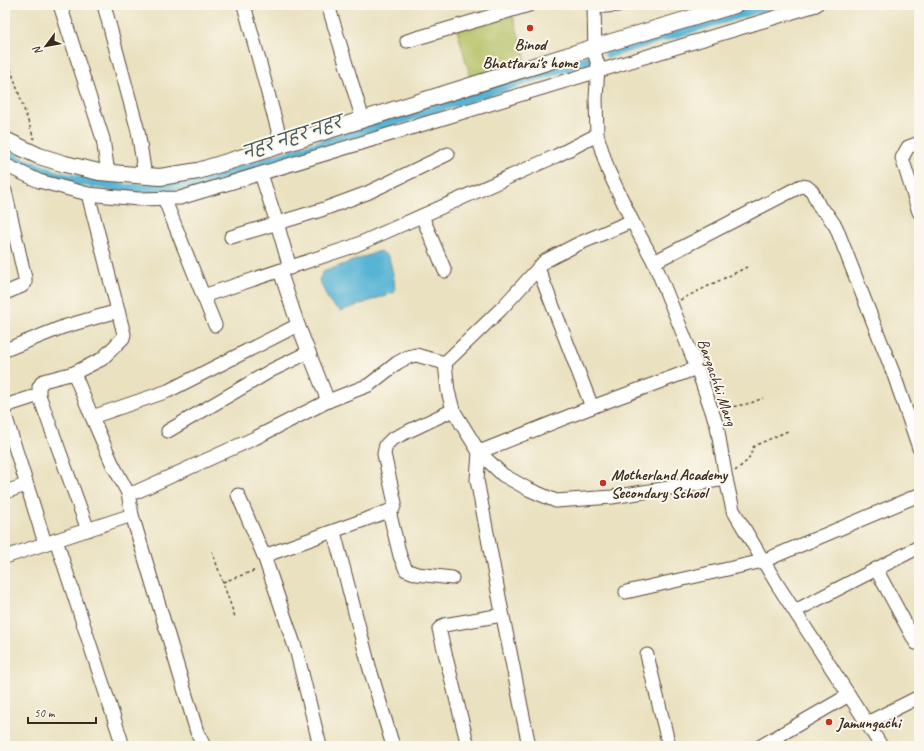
<svg xmlns="http://www.w3.org/2000/svg" width="924" height="751" font-family="Caveat,'Playpen Sans Deva',sans-serif">
<style>
.green{fill:#b1bd5f;stroke:#76743e}
.water{fill:#56b4d4;stroke:#486f79}
.lines{fill:none;stroke-linecap:round;stroke-linejoin:round}
.canal{stroke:#56b4d4;stroke-width:10}
.minor-casing{stroke:#554536;stroke-width:15}
.major-casing{stroke:#554536;stroke-width:18}
.path{stroke:#554536;stroke-width:1.5;stroke-dasharray:3 3;stroke-linecap:butt}
.minor{stroke:#fff;stroke-width:13}
.major{stroke:#fff;stroke-width:16}
.poi-dot{fill:#c8321e;stroke:#fbf7ec;stroke-width:1.5}
.labels{text-anchor:middle;stroke-width:4;stroke-linejoin:round;paint-order:stroke}
.poi-label{font-size:16px;font-weight:bold;fill:#3b2a1e;stroke:#fbf7ec;text-anchor:start}
.street-label{font-size:16px;fill:#3b2a1e;stroke:#fbf7ec}
.water-label{font-size:17px;font-style:italic;fill:#445a5e;stroke:#fbf7ec}
</style>
<rect width="100%" height="100%" fill="#fbf7ec"/>
<filter id="ink" filterUnits="userSpaceOnUse"><feTurbulence type="fractalNoise" baseFrequency=".025" numOctaves="2"/><feDisplacementMap in="SourceGraphic" scale="8" xChannelSelector="R" yChannelSelector="G"/><feConvolveMatrix kernelMatrix="1 2 1 2 8 2 1 2 1" color-interpolation-filters="sRGB"/></filter>
<filter id="wash" filterUnits="userSpaceOnUse"><feTurbulence type="fractalNoise" baseFrequency=".012" numOctaves="4" result="noise"/><feDisplacementMap in="SourceGraphic" scale="16" xChannelSelector="R" yChannelSelector="G"/><feGaussianBlur stdDeviation="0.9" result="paint"/><feColorMatrix in="noise" values="0 0 0 0 0 0 0 0 0 0 0 0 0 0 0 0 0 1.4 0 .05"/><feComposite in="paint" operator="in"/></filter>
<g filter="url(#wash)">
<rect width="100%" height="100%" fill="#eae1c0"/>
<polygon class="green" points="513,16 527,63 471,79 457,30"/>
<polygon class="water" points="380,251 389,257 394,279 395,292 341,311 330,303 319,280 323,272"/>
<g class="lines">
<g class="canal">
<polyline points="609,53 768,5"/>
<polyline points="5,153 19,161 60,177 128,189 191,186 587,60"/>
</g>
</g>
</g>
<g filter="url(#ink)">
<g class="lines">
<g class="minor-casing">
<g id="minor">
<polyline points="60,5 103,139 108,173"/>
<polyline points="104,5 138,131 145,176"/>
<polyline points="244,5 282,145"/>
<polyline points="328,5 363,120"/>
<polyline points="594,5 595,55 598,65 596,99 597,135 608,170 632,221 654,262 697,368 717,426 726,479 733,510 777,584 867,723 881,746"/>
<polyline points="594,7 618,5"/>
<polyline points="407,41 529,5"/>
<polyline points="919,143 908,147 902,158 919,212"/>
<polyline points="5,165 39,181 88,194 138,199 180,198 816,5"/>
<polyline points="261,174 277,223 290,268"/>
<polyline points="5,191 25,278 25,283 22,286 5,293"/>
<polyline points="88,194 124,334 123,338 102,359 74,373 43,381 39,387 39,395 88,530"/>
<polyline points="164,198 215,325"/>
<polyline points="422,216 445,271"/>
<polyline points="632,221 578,244 545,261 501,309 445,363 448,391 453,410 479,452 503,475 528,489 556,501 612,497 726,479"/>
<polyline points="231,237 321,210 367,193 448,154"/>
<polyline points="654,262 801,186 807,187 812,191 820,208 827,214 836,227 894,375 919,448"/>
<polyline points="538,268 592,407"/>
<polyline points="280,271 298,325 328,401"/>
<polyline points="203,296 354,246 556,156 597,135"/>
<polyline points="5,350 63,327 118,311"/>
<polyline points="74,373 92,417"/>
<polyline points="5,406 39,395"/>
<polyline points="5,415 45,543"/>
<polyline points="168,431 272,370 309,352"/>
<polyline points="5,492 26,485"/>
<polyline points="128,493 112,463 92,417 168,391 298,325"/>
<polyline points="238,495 264,556 297,653 320,746"/>
<polyline points="389,511 400,556 406,570 417,574 452,578"/>
<polyline points="334,532 369,666 393,746"/>
<polyline points="56,540 123,746"/>
<polyline points="264,556 389,511 393,509 395,503 384,454 386,445 392,439 453,410"/>
<polyline points="5,557 132,515"/>
<polyline points="876,569 916,643"/>
<polyline points="626,592 763,561 919,495"/>
<polyline points="795,611 919,547"/>
<polyline points="647,655 669,746"/>
<polyline points="867,723 919,697"/>
<polyline points="204,746 197,732 132,515 128,493 136,492 255,438 328,401 369,385 397,363 408,357 416,355 445,363"/>
<polyline points="468,746 439,629 444,625 502,615"/>
<polyline points="529,746 501,607 477,480 479,452 592,407 697,368"/>
<polyline points="761,746 849,695"/>
</g>
</g>
<g class="major-casing">
<polyline id="major" points="5,140 39,156 65,164 99,172 160,177 198,171 595,47 735,5"/>
</g>
<g class="path">
<polyline points="5,52 34,139"/>
<polyline points="680,300 747,267"/>
<polyline points="722,409 751,403 763,398"/>
<polyline points="735,471 748,460 754,446 790,430"/>
<polyline points="212,551 235,617"/>
<polyline points="223,582 256,570"/>
</g>
<use href="#minor" class="minor"/>
<use href="#major" class="major"/>
</g>
</g>
<g class="poi-dot">
<circle cx="530" cy="28" r="4"/>
<circle cx="603" cy="483" r="4"/>
<circle cx="829" cy="722" r="4"/>
</g>
<g class="labels">
<g class="poi-label">
<text x="530" y="50" text-anchor="middle">Binod<tspan x="530" dy="18">Bhattarai's home</tspan></text>
<text x="611" y="480">Motherland Academy<tspan x="611" dy="18">Secondary School</tspan></text>
<text x="837" y="728">Jamungachi</text>
</g>
<g class="street-label">
<text transform="translate(718 382) rotate(71)" y="6">Bargachhi Marg</text>
</g>
<g class="water-label">
<text transform="translate(292 137) rotate(-18)" y="6">नहर नहर नहर</text>
</g>
</g>
<rect width="924" height="751" fill="none" stroke="#fbf7ec" stroke-width="20"/>
<g transform="translate(46 46) rotate(238)" stroke="#fbf7ec" stroke-width="3" paint-order="stroke">
<path d="M0-3L7 15L0 10L-7 15Z" fill="#3b2a1e"/>
<text y="-6" font-size="11" font-weight="bold" text-anchor="middle" fill="#3b2a1e">N</text>
</g>
<path d="M28 717v6h68v-6" fill="none" stroke="#3b2a1e" stroke-width="2"/>
<text x="34" y="717" font-size="12" fill="#3b2a1e" stroke="#fbf7ec" stroke-width="3" paint-order="stroke">50 m</text>
</svg>
